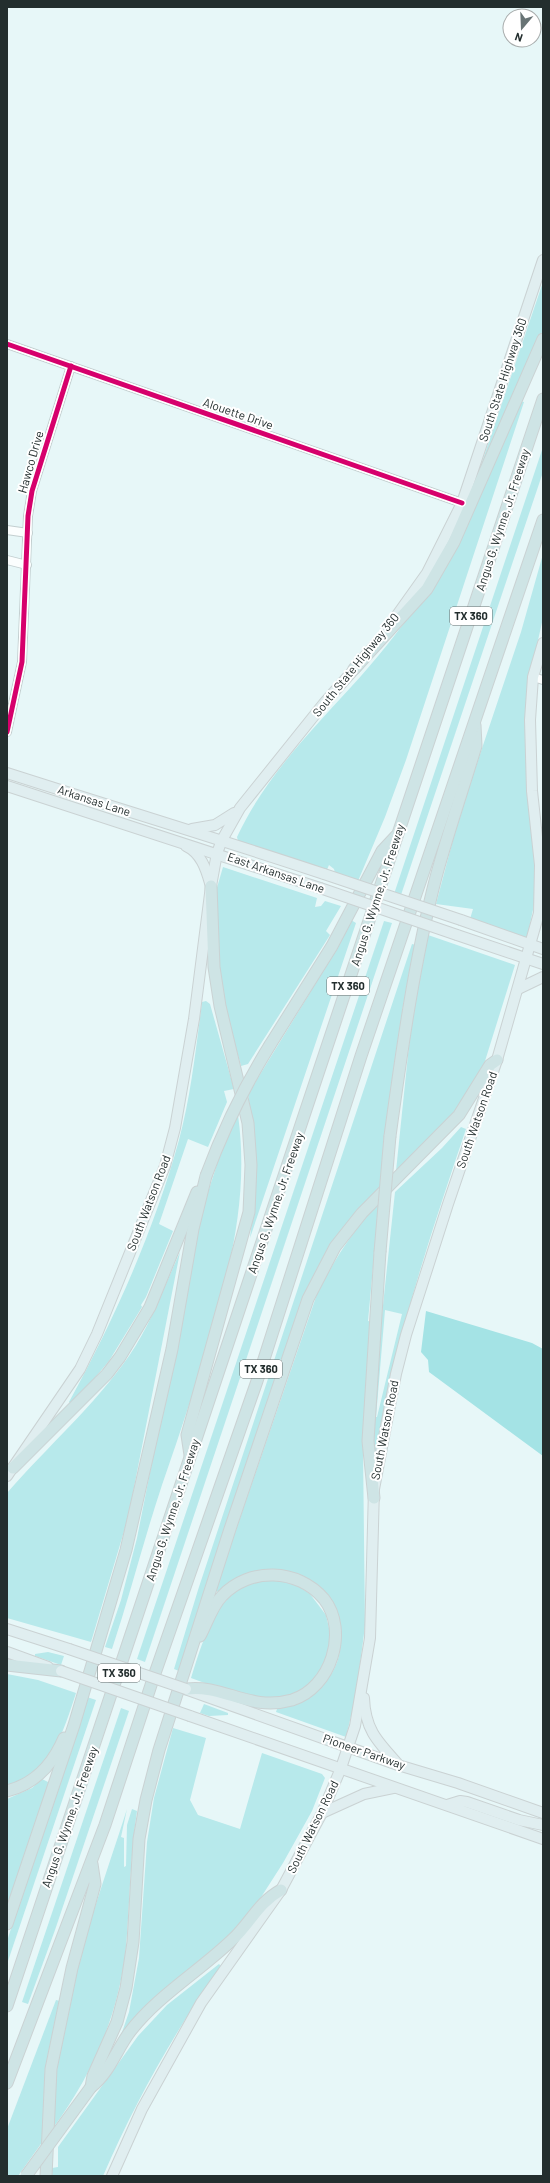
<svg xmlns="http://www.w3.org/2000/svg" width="550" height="2183" font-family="Barlow,sans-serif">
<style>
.green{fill:#b7e9eb;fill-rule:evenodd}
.forest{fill:#a4e3e5}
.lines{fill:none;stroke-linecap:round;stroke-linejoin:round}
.minor-casing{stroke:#c3cfd0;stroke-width:10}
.major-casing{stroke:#cad2d3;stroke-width:12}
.highway-casing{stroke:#cad2d3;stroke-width:13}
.minor{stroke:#fbfefe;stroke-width:8}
.major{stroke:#e0eef0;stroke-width:10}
.highway{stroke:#cee4e5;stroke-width:11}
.major-bridge-casing{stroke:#cad2d3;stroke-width:12;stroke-linecap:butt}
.highway-bridge-casing{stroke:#cad2d3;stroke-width:13;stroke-linecap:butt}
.major-bridge{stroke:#e0eef0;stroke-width:10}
.highway-bridge{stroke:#cee4e5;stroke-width:11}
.cycleway-casing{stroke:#fff;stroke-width:8}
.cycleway{stroke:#d6006c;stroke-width:5}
.labels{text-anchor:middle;stroke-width:4;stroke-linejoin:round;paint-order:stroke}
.shield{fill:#fff;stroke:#656d6d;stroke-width:1}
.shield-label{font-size:11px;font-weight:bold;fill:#232e2e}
.street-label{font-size:12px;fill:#232e2e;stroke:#fff}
</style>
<rect width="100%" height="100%" fill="#e7f7f8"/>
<g class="green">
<polygon points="543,282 543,330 482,470 480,468"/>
<path d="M520,401l4,1 -118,358 -21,57 -27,64 -23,-8 -1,-4 -5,-4 -3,7 -88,-31 -1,-4c28,-61 79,-111 124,-161 23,-26 45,-55 66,-84z"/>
<polygon points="543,447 543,472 401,895 394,894"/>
<polygon points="543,554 543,618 527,689 525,738 535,868 534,905 527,938 470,919 473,909 436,904 459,817 521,632"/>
<polygon points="223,867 317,898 315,907 321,906 325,901 341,906 326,931 330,935 248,1064 241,1066 220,990 216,891"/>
<polygon points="351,920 356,923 250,1238 256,1184 256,1149 248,1094 308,996"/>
<polygon points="384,921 392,923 145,1662 137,1659"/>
<polygon points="428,935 515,965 480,1077 455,1116 396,1171 412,1016"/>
<polygon points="412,944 416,945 403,1006 380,1189 321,1263 217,1556 179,1671 174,1669 198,1590"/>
<path d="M206,1001l4,3 24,85 -10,2 3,11 -19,45 -20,-8 -29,85 14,7 -27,66 -5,8 1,2 -33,54 -37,44 -3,-3c45,-82 85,-171 110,-262 12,-45 17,-92 23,-138z"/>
<path d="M238,1115c10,72 -4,137 -23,206 -16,55 -34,109 -53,164 -18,54 -32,110 -50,164l-7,-2 16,-47 16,-62 64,-324 19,-59z"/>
<path d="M461,1127l5,2c-38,113 -74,219 -91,337l-4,-2 3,-74 21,-198 47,-44zM385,1310l17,4 -25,103h-1z"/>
<path d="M379,1203l-11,118 4,1 -9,127 2,177 -9,69 -10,42 -70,-25 1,-3c33,-7 67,-33 63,-72 -1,-10 -7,-22 -10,-32l-57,-34 -52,21 -6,-1 102,-297c17,-34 36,-64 62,-91z"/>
<path d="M180,1252l-52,266 -37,124 -84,-24v-125c40,-46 87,-87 122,-137 22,-32 35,-69 51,-104z"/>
<path d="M269,1579l13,2 16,5 12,8 16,21 5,22 -1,15 -9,22 -25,21 -31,5 -44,-11 -30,-11c14,-43 26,-93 78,-99z"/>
<polygon points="48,1652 64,1656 61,1665 35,1656 35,1654"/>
<path d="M7,1674l31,6 38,13c-9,28 -18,57 -39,79 -7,7 -21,12 -30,16z"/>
<polygon points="87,1697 96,1700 7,1964 7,1941"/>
<polygon points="204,1704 228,1713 228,1715 209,1716 200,1713"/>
<polygon points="121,1708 129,1711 55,1930 28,2004 22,2002"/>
<polygon points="173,1728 206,1738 190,1800 198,1815 240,1829 262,1753 322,1774 325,1778 312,1811 283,1863 258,1902 227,1938 119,2041 129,2012 139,1958 147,1842 154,1798"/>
<polygon points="42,1779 50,1783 7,1907 7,1799 32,1788"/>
<path d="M127,1809l-6,28 3,1v29l2,-1 1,-41 5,-16 5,2c-7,45 -7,90 -11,136 -7,67 -33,127 -73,181 2,-41 5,-81 14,-121 15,-67 39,-132 60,-198z"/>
<path d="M219,1964l2,2c-47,66 -86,136 -118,210h-52l1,-8 6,-1v-20l80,-111 29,-31z"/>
<polygon points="56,2000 60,2001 43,2141 18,2176 7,2176 7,2129"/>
</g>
<polygon class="forest" points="426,1311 532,1343 543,1349 543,1456 429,1372 428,1360 421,1352"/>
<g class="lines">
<g class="minor-casing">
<g id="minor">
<polyline points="7,344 462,503"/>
<polyline points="7,530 28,533"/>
<polyline points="7,560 27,565"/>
<polyline points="533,677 543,680"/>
<polyline points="7,732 22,662 28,516 32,491 71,366"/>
</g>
</g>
<g class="major-casing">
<g id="major">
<polyline points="395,618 427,573 462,503 543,260"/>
<path d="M7,773c106,34 212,66 317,101"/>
<polyline points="7,786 320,888"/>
<polyline points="192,829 215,825 234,813"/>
<path d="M186,846c15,7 20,23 24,37"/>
<polyline points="461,920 543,949"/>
<polyline points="457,935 543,964"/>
<polyline points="518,989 543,977"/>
<polyline points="7,1476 80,1369 97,1334 165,1166 175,1128 194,1019 211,886 217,853 222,840 240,808 325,702 359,664"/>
<polyline points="7,1629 69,1649"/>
<polyline points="7,1652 48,1667"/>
<polyline points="188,1690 398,1765 458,1783 543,1813"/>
<path d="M364,1698c1,31 13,43 33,65"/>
<polyline points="190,1716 543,1839"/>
<polyline points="447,1805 460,1801 467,1802 519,1820 543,1825"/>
<polyline points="322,1813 364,1794 393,1788"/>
<polyline points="112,2176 142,2109 201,2003 281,1890 322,1813 341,1768 355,1726 370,1638 374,1489 396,1374 406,1335 448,1204 497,1060 539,913 540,865 532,791 530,720 533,677 543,643"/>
</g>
</g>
<g class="highway-casing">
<g id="highway">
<polyline points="354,669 427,589 454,542 543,339"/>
<polyline points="270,1045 332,946 382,851 396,836"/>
<path d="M390,1136c12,-87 24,-174 46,-259 12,-44 27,-88 40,-131l-1,-21"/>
<polyline points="190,1455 187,1435 249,1212 251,1165 248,1123 220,1006 214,967 211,886"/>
<polyline points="13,1468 107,1374 120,1357 150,1307 197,1192"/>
<polyline points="374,1498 368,1441 380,1252"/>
<polyline points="7,1665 61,1671"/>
<path d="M186,1689c38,-5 63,23 106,11 39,-12 57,-69 32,-101 -26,-31 -75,-32 -102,-3 -10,10 -15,27 -22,40"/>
<path d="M7,1791c28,-7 46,-27 57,-53"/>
<polyline points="7,1924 74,1725 126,1550 172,1349 193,1229 206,1176"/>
<polyline points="7,2006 543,399"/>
<polyline points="7,2083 105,1825 153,1679 257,1381 361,1056 543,520"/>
<polyline points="91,2087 93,2076 117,2022 126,1988 133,1942 139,1839 146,1800 159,1750 230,1529 308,1299 335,1247 362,1213 459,1115 490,1065 497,1060"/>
<path d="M91,2087c18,-14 25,-36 38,-54 28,-37 71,-62 104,-94 18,-17 25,-36 48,-49"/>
<polyline points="46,2176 51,2069 72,1968 95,1884 92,1864"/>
</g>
</g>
<use href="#minor" class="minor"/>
<use href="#major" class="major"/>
<use href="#highway" class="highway"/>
<g class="major-bridge-casing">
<g id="major-bridge">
<polyline points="324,874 461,920"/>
<polyline points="320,888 457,935"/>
<polyline points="69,1649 186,1689"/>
<polyline points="61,1671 190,1716"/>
</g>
</g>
<g class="highway-bridge-casing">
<g id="highway-bridge">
<path d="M206,1176c17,-46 38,-89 64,-131"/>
<polyline points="380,1252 390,1136"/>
<polyline points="26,2176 91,2087"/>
</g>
</g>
<use href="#major-bridge" class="major-bridge"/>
<use href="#highway-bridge" class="highway-bridge"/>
<g class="cycleway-casing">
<g id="cycleway">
<polyline points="7,344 462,503"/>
<polyline points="7,732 22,662 28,516 32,491 71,366"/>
</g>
</g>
<use href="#cycleway" class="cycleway"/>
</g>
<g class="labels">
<g class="shield">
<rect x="450" y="607" width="42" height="18" rx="3"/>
<rect x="327" y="977" width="42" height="18" rx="3"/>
<rect x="240" y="1360" width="42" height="18" rx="3"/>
<rect x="98" y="1664" width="42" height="18" rx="3"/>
</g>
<g class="shield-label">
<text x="471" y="620">TX 360</text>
<text x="348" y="990">TX 360</text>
<text x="261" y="1373">TX 360</text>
<text x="119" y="1677">TX 360</text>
</g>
<g class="street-label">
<text transform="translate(503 380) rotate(-72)" y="4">South State Highway 360</text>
<text transform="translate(238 414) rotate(19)" y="4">Alouette Drive</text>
<text transform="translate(31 462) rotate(-74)" y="4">Hawco Drive</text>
<text transform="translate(503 520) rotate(-72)" y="4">Angus G. Wynne, Jr. Freeway</text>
<text transform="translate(356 665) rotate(-51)" y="4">South State Highway 360</text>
<text transform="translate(94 801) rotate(18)" y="4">Arkansas Lane</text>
<text transform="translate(276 873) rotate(19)" y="4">East Arkansas Lane</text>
<text transform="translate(378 895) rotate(-72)" y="4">Angus G. Wynne, Jr. Freeway</text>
<text transform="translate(477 1120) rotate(-71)" y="4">South Watson Road</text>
<text transform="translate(149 1203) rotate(-69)" y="4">South Watson Road</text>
<text transform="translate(276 1203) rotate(-71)" y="4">Angus G. Wynne, Jr. Freeway</text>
<text transform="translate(385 1430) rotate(-79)" y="4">South Watson Road</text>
<text transform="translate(173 1510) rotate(-72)" y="4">Angus G. Wynne, Jr. Freeway</text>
<text transform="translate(364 1752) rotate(19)" y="4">Pioneer Parkway</text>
<text transform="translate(70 1817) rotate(-71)" y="4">Angus G. Wynne, Jr. Freeway</text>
<text transform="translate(313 1827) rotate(-64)" y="4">South Watson Road</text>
</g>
</g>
<rect width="550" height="2183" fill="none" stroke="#232e2e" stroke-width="16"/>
<g transform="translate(522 28) rotate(199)"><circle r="19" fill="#ffffff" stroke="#a7abab"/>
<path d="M0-3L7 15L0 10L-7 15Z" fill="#687475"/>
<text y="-6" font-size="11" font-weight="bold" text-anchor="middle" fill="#232e2e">N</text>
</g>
</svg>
